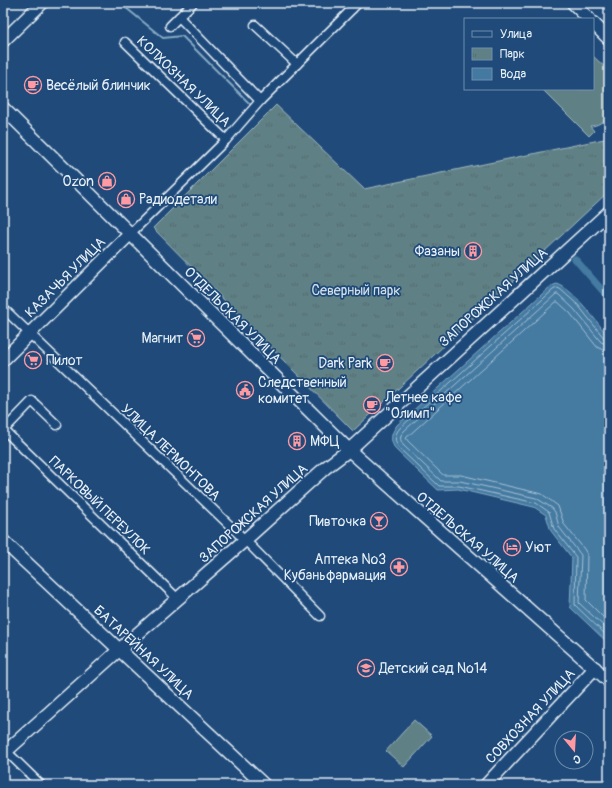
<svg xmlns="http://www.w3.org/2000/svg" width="612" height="788" font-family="Pangolin,sans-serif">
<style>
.grass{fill:#5f8186;stroke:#a4b9bf}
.park{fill:url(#park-tufts);stroke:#a4b9bf}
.water{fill:#447aa1;stroke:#86aac4}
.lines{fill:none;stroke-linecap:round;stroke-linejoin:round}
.shore{stroke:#a6c1d5;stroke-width:1}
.stream{stroke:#86aac4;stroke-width:2}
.canal{stroke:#447aa1;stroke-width:7}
.street-casing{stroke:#e8f1f8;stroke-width:11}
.secondary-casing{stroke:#e8f1f8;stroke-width:15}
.street{stroke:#1f4a7a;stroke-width:8}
.secondary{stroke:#1f4a7a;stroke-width:12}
.labels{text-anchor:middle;stroke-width:3.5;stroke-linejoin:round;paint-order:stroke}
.street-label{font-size:14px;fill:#e8f1f8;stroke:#1f4a7a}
.poi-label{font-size:14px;fill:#e8f1f8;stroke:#1f4a7a;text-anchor:start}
.park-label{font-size:14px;fill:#d3e0e7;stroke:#1f4a7a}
</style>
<defs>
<pattern id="park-tufts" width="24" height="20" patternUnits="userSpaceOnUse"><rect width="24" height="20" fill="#5f8186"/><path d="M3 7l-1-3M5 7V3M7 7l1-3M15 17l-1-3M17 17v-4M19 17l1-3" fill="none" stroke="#556a6e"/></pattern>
</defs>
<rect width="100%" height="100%" fill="#1f4a7a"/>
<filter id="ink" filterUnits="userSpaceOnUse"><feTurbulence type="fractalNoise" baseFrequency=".025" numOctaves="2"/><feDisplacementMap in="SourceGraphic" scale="8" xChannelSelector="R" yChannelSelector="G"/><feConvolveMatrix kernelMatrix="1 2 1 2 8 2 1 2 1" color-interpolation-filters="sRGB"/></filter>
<g filter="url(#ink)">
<g class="grass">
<path d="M593,56l16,15v45c-5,5 -11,10 -19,10l4,5 -5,5 -47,-47h51z"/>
<polygon points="414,720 432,736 404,767 386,751"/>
</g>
<polygon class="park" points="276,105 364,189 609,138 609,191 353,431 153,228"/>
<path class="water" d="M557,284c17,5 40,39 52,53v307l-39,-37 2,-49 -21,-27 -5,-16 -12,-8 -76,-18 -20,1 -42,-40c-6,-9 -6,-15 1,-25l154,-139z"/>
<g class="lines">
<g class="shore">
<path d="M609,340l-5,-2 -26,-33 -18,-16 -3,-1 -4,2 -153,138c-6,7 -6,12 -1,20l40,38h20l77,17 13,9 5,17 22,28 -1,48 34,33"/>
<path d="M609,345l-8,-3 -27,-33 -16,-15h-2l-152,137c-5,6 -4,8 -1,14l38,36h19l76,17 16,10 3,4 4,15 22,28 -2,48 30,28"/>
<polyline points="609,351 603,350 597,347 570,313 558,302 556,302 406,438 408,441 443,475 461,475 542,494 558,506 564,524 584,549 587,554 586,600 609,623"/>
</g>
<polyline class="stream" points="120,3 163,38 182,36 251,105"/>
<polyline class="canal" points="575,259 609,298"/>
<g class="street-casing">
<g id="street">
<polyline points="347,3 352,9"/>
<polyline points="179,17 260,101"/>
<polyline points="255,25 297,64"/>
<polyline points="170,26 193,3"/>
<polyline points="125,42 226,140"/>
<polyline points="131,233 226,140 260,101 358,3"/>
<polyline points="3,308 245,540 320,616"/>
<polyline points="3,429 178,599"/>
<polyline points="4,430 32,401 57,425"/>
<polyline points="3,748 41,785"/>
</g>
</g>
<g class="secondary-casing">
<g id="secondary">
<polyline points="573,3 589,19"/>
<polyline points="593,23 609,39"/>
<polyline points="3,41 42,3"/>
<polyline points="3,108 349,450 609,681"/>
<polyline points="3,360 131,233"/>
<polyline points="3,541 264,785"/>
<polyline points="3,754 119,650 245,540 325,468 349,450 609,212"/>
<polyline points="486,785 595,668"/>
</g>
</g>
<use href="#street" class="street"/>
<use href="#secondary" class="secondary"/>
</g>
</g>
<defs>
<g id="cafe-ring" transform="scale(0.9)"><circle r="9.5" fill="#1f4a7a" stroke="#ff9aa2" stroke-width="1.5"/><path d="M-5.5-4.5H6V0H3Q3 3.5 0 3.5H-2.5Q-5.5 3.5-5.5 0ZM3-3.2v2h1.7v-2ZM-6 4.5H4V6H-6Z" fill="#ff9aa2"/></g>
<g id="shop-ring" transform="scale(0.9)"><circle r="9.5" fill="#1f4a7a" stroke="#ff9aa2" stroke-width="1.5"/><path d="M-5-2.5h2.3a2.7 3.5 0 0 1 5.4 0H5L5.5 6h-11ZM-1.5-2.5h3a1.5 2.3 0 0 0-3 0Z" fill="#ff9aa2"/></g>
<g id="building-ring" transform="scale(0.9)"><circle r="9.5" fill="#1f4a7a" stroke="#ff9aa2" stroke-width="1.5"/><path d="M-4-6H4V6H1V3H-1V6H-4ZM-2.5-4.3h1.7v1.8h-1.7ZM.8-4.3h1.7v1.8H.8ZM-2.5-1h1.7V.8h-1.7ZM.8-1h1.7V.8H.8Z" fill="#ff9aa2"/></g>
<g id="supermarket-ring" transform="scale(0.9)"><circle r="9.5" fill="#1f4a7a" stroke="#ff9aa2" stroke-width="1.5"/><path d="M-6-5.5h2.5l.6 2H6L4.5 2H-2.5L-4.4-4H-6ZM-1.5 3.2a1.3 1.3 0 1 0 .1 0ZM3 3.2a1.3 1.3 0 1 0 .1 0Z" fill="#ff9aa2"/></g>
<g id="civic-ring" transform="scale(0.9)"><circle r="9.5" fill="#1f4a7a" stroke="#ff9aa2" stroke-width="1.5"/><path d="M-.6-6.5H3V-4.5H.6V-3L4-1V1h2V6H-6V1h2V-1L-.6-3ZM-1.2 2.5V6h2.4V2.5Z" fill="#ff9aa2"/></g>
<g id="bar-ring" transform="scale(0.9)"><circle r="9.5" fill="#1f4a7a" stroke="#ff9aa2" stroke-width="1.5"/><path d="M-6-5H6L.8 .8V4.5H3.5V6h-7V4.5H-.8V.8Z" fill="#ff9aa2"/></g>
<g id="hotel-ring" transform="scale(0.9)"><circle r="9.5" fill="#1f4a7a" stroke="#ff9aa2" stroke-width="1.5"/><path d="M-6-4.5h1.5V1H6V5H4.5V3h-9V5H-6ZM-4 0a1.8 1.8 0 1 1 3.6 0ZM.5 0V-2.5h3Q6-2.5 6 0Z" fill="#ff9aa2"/></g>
<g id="pharmacy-ring" transform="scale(0.9)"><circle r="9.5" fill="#1f4a7a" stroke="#ff9aa2" stroke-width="1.5"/><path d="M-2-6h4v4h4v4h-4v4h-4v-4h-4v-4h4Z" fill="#ff9aa2"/></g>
<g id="school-ring" transform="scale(0.9)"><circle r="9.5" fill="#1f4a7a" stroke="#ff9aa2" stroke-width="1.5"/><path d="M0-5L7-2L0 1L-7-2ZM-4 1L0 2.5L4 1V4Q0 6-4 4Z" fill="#ff9aa2"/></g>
</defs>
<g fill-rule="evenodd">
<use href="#cafe-ring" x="33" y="85"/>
<use href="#shop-ring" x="107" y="181"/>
<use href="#shop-ring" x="126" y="199"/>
<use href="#building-ring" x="473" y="251"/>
<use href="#supermarket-ring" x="196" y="338"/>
<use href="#supermarket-ring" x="33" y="360"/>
<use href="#cafe-ring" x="385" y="363"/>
<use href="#civic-ring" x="245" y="390"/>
<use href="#cafe-ring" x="372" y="405"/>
<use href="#building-ring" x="297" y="441"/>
<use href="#bar-ring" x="379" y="521"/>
<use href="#hotel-ring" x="512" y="547"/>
<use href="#pharmacy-ring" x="399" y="567"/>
<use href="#school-ring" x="366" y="668"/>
</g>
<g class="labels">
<g class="street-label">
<text transform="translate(184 81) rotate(44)" y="5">КОЛХОЗНАЯ УЛИЦА</text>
<text transform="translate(65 277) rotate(-45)" y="5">КАЗАЧЬЯ УЛИЦА</text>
<text transform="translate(493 297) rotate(-42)" y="5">ЗАПОРОЖСКАЯ УЛИЦА</text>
<text transform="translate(233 315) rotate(45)" y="5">ОТДЕЛЬСКАЯ УЛИЦА</text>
<text transform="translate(171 452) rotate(44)" y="5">УЛИЦА ЛЕРМОНТОВА</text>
<text transform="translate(100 505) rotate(44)" y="5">ПАРКОВЫЙ ПЕРЕУЛОК</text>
<text transform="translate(253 513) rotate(-42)" y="5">ЗАПОРОЖСКАЯ УЛИЦА</text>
<text transform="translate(468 537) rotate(41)" y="5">ОТДЕЛЬСКАЯ УЛИЦА</text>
<text transform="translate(144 652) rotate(43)" y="5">БАТАРЕЙНАЯ УЛИЦА</text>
<text transform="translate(530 716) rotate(-47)" y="5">СОВХОЗНАЯ УЛИЦА</text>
</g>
<g class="poi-label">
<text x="46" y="90">Весёлый блинчик</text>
<text x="94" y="186" text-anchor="end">Ozon</text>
<text x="139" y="204">Радиодетали</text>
<text x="460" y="256" text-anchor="end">Фазаны</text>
<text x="183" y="343" text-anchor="end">Магнит</text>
<text x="46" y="365">Пилот</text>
<text x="372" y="368" text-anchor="end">Dark Park</text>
<text x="258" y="387">Следственный<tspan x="258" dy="16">комитет</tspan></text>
<text x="385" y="402">Летнее кафе<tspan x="385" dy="16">"Олимп"</tspan></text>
<text x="310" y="446">МФЦ</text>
<text x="366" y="526" text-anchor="end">Пивточка</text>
<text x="525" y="552">Уют</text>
<text x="386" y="564" text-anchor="end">Аптека №3<tspan x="386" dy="16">Кубаньфармация</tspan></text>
<text x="379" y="673">Детский сад №14</text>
</g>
<g class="park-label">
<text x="356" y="295">Северный парк</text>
</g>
</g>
<rect width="612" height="788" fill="none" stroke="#1f4a7a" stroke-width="16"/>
<rect x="8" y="8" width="596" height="772" fill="none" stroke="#e8f1f8" stroke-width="1.5" filter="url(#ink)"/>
<rect x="464" y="18" width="130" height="72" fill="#1f4a7a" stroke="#6f8dac"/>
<rect x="472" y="31" width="20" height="6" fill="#1f4a7a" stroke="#6f8dac"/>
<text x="500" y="38" font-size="12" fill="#e8f1f8">Улица</text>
<rect x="472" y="48" width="20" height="12" fill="url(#park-tufts)" stroke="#6f8dac"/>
<text x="500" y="58" font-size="12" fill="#e8f1f8">Парк</text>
<rect x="472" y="68" width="20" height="12" fill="#447aa1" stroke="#6f8dac"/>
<text x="500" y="78" font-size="12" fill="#e8f1f8">Вода</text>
<g transform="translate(574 750) rotate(162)"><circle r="19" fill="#1f4a7a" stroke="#6f8dac"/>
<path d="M0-3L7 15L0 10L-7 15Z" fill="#ff9aa2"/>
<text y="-6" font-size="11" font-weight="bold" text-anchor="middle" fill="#e8f1f8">С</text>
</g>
</svg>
